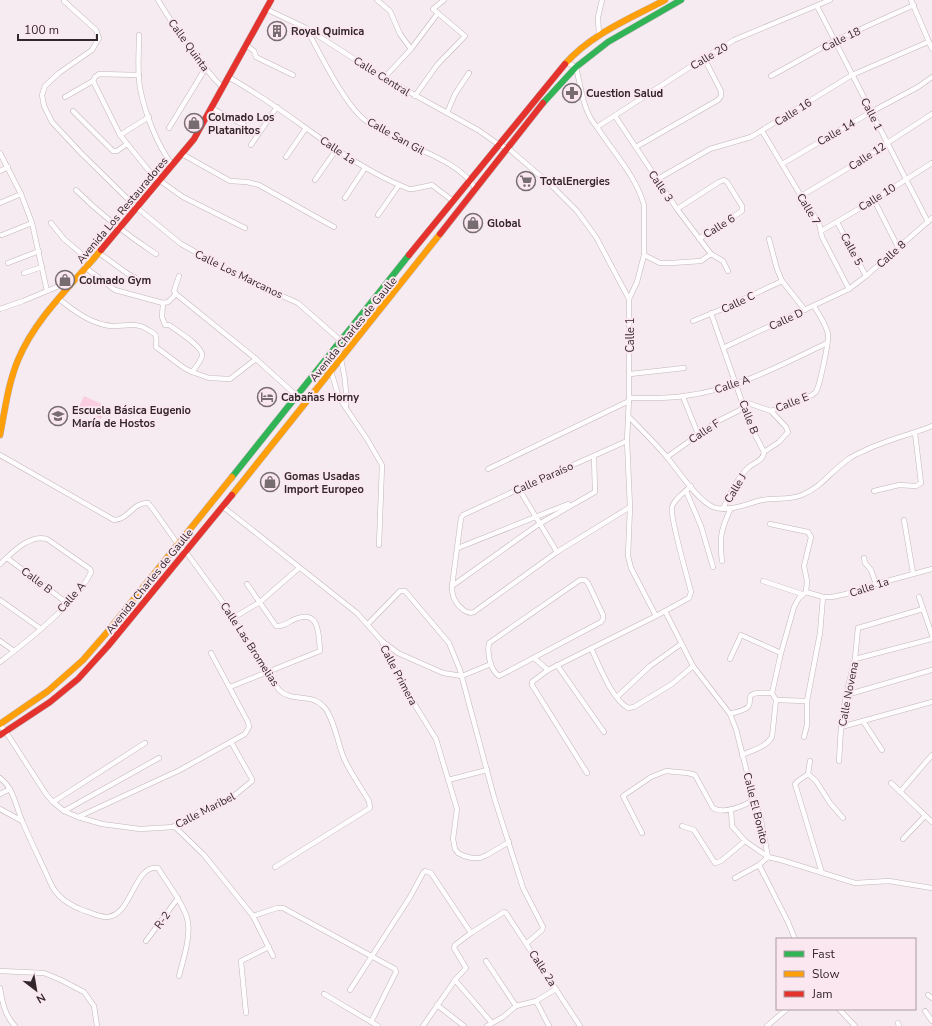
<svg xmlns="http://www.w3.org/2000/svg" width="932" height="1026" font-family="'Nunito Sans',sans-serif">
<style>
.green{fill:#facee0}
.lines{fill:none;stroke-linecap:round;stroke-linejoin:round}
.street-casing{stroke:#c1b6bb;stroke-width:5.5}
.fast-casing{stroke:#c1b6bb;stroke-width:7}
.slow-casing{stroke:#c1b6bb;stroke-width:7}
.jam-casing{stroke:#c1b6bb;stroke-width:7}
.street{stroke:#fefcfd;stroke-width:4.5}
.fast{stroke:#30b455;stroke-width:6}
.slow{stroke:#ff9f0a;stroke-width:6}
.jam{stroke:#e5322d;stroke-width:6}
.labels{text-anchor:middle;stroke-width:4;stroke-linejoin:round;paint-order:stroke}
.poi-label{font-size:11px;font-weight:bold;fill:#33272b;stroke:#fbe7ef;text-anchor:start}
.street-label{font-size:11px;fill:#33272b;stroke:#fbe7ef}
</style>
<rect width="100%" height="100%" fill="#f6ebf0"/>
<polygon class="green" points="84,396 106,406 101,419 78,409"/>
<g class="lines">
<g class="street-casing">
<g id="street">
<path d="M158,0c19,31 39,61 65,88"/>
<polyline points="377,0 390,11 400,34 411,49"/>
<polyline points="911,0 932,49"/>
<polyline points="64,1 96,30 99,38 92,50 59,73 45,86 42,95 44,106 52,122 81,153 136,207 181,244 248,281 298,303 341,341"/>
<polyline points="817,6 928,222"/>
<polyline points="266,9 306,28 384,78 478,130 498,144 509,149 552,186 577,211 596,237 629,299"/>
<path d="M307,30c13,23 38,76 59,91 12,8 27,16 40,22 25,12 55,22 70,46"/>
<path d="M139,35c0,17 -2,36 1,53 5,26 17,56 32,77"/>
<polyline points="599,36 598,17 602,0"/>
<polyline points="246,45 254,51 256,57 293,75"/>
<path d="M566,62l10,5c5,20 7,45 21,60 16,25 39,49 47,78v50l-7,27 -8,17v99l-2,43 3,66 -2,49 3,12 25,48"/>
<polyline points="771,76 834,41 914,5"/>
<path d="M228,77c63,34 114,86 181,112h4l19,-4 21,16"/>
<polyline points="384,78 411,49 438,13"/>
<polyline points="93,81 120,135 150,172 159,180 183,197 245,228"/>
<polyline points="415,96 437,65 465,36 433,9 444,0"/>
<polyline points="65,97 93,81 95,77 99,74 139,75"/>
<polyline points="211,108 244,125"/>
<polyline points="73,111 113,151 117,151 127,144"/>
<polyline points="447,113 455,94 469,73"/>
<polyline points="615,116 677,209 711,254 723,261 728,271"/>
<polyline points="597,127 704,58 734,40 830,0"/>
<polyline points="169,128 205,69"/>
<polyline points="762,131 801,196 819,223 822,237 849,289"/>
<polyline points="120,135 149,117"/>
<polyline points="251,145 277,107"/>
<polyline points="636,147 718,100 721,96 721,91 704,58"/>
<polyline points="0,153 21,194 32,223 47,291"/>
<polyline points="182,154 230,181 247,182 259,185 334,227"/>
<polyline points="286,157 306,128"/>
<polyline points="782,164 871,112 918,87 932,77"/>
<polyline points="0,171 8,167"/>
<polyline points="315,180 336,150"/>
<polyline points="656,180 710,149 751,137 852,75 928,42"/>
<path d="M76,190c25,25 51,45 80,64"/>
<polyline points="801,196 850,167 932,114"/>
<polyline points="345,198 365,168"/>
<polyline points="874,200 898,247"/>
<polyline points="0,203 21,194"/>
<polyline points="677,209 719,182 724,180 727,182 742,206 742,211 699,239"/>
<polyline points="378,215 399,185"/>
<polyline points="837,222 866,276"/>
<polyline points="51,223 64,239 91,262"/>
<polyline points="821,231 874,200 932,163"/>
<polyline points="2,235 32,223"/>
<polyline points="769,239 777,269 782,281 805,310"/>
<polyline points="99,253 128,274 136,278"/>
<polyline points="644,255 660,263 671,263 701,261 711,254"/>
<polyline points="8,263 39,251"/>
<polyline points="86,268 115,290 163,303 168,302 176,294 256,359 297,396"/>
<polyline points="24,273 42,267"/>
<polyline points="176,294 174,291 179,276"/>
<path d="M59,299c14,11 28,22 46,26 16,4 28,-6 45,6 3,1 6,4 6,6 1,3 0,7 0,10l28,21 8,4 17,6 21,1 26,-20"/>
<path d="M163,303l-1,14 3,8h4c7,5 35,22 33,31 -1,5 -7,12 -10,16"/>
<polyline points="0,309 23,301 59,286 70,285"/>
<polyline points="711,313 750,425 764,452"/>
<polyline points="693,321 720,310 782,281"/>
<path d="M337,346c6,18 10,41 9,60"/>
<polyline points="723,348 849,289 866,276 932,218"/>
<polyline points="331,371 339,398 367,439 382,465 379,545"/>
<polyline points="630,374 684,368"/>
<polyline points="683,397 698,434"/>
<path d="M629,398c18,0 37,1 55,-2 51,-6 98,-31 143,-53"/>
<path d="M742,401l29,10 41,-16 4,-3c4,-8 13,-50 12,-58 -2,-10 -9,-19 -14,-28"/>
<path d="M628,416c13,13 26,26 38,40 12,14 31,44 47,51 14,5 31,-2 45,-6 14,-4 30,0 44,-6 20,-8 31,-26 48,-37 4,-3 9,-5 14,-7 21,-11 46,-16 68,-25"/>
<polyline points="764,452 779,442 788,432 786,427 771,411"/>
<path d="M0,455l114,65c14,0 19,-18 34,-17l5,6 24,34 9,9 38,52 55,86c14,13 31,2 45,17 9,9 14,36 19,49 6,15 17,30 26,45l1,7 -95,59"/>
<path d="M594,456l1,36 -56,32 -87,62c0,5 0,11 4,16 3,5 11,13 18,10l83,-60 73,-45"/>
<polyline points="667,457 718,421 744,408"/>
<polyline points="488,469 629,401"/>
<polyline points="519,489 557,552"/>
<polyline points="686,491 701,526 713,567"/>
<polyline points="874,491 899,485 916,486 921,483 915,433"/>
<polyline points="222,506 357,613 381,640 405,689 436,739 457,809 453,839 455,849 458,853 464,856 472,858 480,858 487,855 509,842"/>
<path d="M723,509c7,-15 14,-31 26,-42 5,-4 15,-7 15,-15"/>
<polyline points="904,520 913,573"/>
<polyline points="458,548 568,504"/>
<polyline points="7,558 67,603"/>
<polyline points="864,558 865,563 871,570 876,584"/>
<path d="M722,561c-3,-23 -1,-32 9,-53"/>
<path d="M0,564c12,-11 29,-30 47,-25l43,30 1,3c-12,28 -66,71 -91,90"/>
<path d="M580,580h5l3,3 15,32v4l-2,3 -98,52 -4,2c-9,-6 -12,-23 -10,-33z"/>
<polyline points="763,581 802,594"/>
<polyline points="452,586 461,518 463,515 519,489 627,441"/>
<polyline points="806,592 823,597 832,597 846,594 876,584 932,569"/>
<polyline points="919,597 932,635"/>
<polyline points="0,600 41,629"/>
<polyline points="665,611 693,666 730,714 736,729 754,800 760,815 768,857"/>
<polyline points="233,618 260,602 299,568"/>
<polyline points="368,624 400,591 405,591 449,643 460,670 494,797 523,888 543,927 542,930 527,943"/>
<polyline points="0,641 14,651"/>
<polyline points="382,641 398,653 443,673 462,676 491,664"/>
<path d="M591,648c8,17 20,50 37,60l6,-1 38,-23 21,-18"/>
<polyline points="534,658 548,670"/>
<polyline points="730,659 741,635 781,653"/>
<polyline points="855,659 932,639"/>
<polyline points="557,665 604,732"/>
<path d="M230,687l90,-36c-1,-21 -2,-44 -29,-30 -5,3 -10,6 -15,5l-29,-42"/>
<polyline points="846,695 932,670"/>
<polyline points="617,697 650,666 681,644"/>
<polyline points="776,700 807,701"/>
<path d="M730,714c5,-2 14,-3 18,-7 3,-3 1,-6 2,-10 2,-6 16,-4 22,-4"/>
<polyline points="863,721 882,750"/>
<polyline points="0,725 6,732 46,794 53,802 64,811 78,817 102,824 140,829 174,827 200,811 230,799 252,781 252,779 231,742"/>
<polyline points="841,727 932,702"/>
<polyline points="804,737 807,725 807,701 820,633 823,597"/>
<path d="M742,755c11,-5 24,-8 30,-18l4,-37 -4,-7 9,-40 13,-46 5,-9 7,-6 1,-11 -3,-15 7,-29 -3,-5 -38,-8"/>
<polyline points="839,761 841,727 846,695 855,659 858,628 923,609"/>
<path d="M587,773l-55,-88v-3l16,-12 108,-54 33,-18 2,-6c-3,-13 -22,-77 -19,-85 2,-8 13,-15 19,-21"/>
<polyline points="808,774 810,761"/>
<path d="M0,778c14,10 16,30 23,45 9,21 19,41 28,61 6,13 17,20 29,25 9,3 18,8 27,8 25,-1 27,-53 51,-49 9,15 24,33 29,50 5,16 -4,42 -8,58"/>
<polyline points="448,780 487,770"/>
<polyline points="891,783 932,822"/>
<polyline points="900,792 932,755"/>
<polyline points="0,794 10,789"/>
<polyline points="53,802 145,743"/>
<polyline points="0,809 22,821"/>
<polyline points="731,809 732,826 745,841 768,857 781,860 855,883 889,881 932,888"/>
<polyline points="64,811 159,758"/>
<polyline points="78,817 180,770 245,734 249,727 248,722 211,653"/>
<polyline points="174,826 204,855 253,916 273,956"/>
<polyline points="682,826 694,830 715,863 721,861 745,841"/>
<path d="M642,833l-19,-37 28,-19 15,-6 22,2 7,2 18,33c11,7 30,-2 41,-8"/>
<polyline points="903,839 925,816"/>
<polyline points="759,865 788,922 795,939"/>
<polyline points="822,873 795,784 798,781 808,774 816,781 830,803 843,818"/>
<polyline points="735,878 759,865 768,857"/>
<polyline points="253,916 277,908 283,908 395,969 396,972 371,1022"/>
<polyline points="146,941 178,898"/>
<polyline points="486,961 516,1006"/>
<polyline points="0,971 44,973 61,980 84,992 94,1006 97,1026"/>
<polyline points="455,980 492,1023"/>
<path d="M0,988c2,13 5,28 15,38"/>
<polyline points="350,990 410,897 423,873 425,871 431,873 471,933"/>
<polyline points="324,994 378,1026"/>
<polyline points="928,995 932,998"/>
<polyline points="536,1001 549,1026"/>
<polyline points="437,1005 464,1026"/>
<polyline points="839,1009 855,1026"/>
<polyline points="925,1011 932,1021"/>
<polyline points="246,1013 241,961 269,947"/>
<polyline points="898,1023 899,1026"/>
<polyline points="423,1026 455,980 466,968 454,948 455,945 471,933 504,912 506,913 580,1026"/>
<polyline points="487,1026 503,1017 516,1006 536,1001 556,989"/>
<polyline points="767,1026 787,1009"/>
</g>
</g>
<g class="fast-casing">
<g id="fast">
<polyline points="543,103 576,67 608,42 681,0"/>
<polyline points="232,477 409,255"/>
</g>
</g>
<g class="slow-casing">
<g id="slow">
<path d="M565,64c26,-30 66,-46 100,-64"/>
<path d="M0,435c5,-25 8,-51 18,-75 18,-43 54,-75 83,-110"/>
<polyline points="232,495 440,234"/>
<polyline points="0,724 48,691 83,660 109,630 232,477"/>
</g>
</g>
<g class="jam-casing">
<g id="jam">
<polyline points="440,234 543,103"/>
<polyline points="101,250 194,139 271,0"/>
<polyline points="409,255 565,64"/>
<polyline points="0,735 50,702 78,679 108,646 232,495"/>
</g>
</g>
<use href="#street" class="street"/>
<use href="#fast" class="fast"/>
<use href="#slow" class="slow"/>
<use href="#jam" class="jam"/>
</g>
<defs>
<g id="building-ring" transform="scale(1)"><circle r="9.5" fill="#fbe7ef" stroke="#776c70" stroke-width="1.5"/><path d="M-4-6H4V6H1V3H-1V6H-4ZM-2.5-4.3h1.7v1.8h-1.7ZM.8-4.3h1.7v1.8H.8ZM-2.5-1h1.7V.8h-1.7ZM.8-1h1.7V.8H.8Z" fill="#776c70"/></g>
<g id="pharmacy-ring" transform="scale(1)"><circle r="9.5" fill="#fbe7ef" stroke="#776c70" stroke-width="1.5"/><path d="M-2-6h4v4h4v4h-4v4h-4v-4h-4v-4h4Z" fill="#776c70"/></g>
<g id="shop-ring" transform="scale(1)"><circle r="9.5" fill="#fbe7ef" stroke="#776c70" stroke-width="1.5"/><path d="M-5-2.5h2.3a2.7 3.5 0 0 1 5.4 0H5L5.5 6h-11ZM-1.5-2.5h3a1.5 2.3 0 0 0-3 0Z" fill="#776c70"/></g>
<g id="supermarket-ring" transform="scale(1)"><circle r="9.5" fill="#fbe7ef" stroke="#776c70" stroke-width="1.5"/><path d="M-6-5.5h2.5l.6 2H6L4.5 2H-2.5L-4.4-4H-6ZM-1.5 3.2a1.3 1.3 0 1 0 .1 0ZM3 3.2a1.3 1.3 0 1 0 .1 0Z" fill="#776c70"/></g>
<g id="hotel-ring" transform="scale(1)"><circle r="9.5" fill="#fbe7ef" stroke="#776c70" stroke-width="1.5"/><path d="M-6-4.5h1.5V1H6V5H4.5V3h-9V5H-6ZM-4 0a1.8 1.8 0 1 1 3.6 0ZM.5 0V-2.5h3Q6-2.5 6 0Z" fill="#776c70"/></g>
<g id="school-ring" transform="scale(1)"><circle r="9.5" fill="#fbe7ef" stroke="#776c70" stroke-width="1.5"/><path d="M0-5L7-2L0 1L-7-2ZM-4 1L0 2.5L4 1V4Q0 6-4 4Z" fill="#776c70"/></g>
</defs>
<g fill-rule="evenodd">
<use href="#building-ring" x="277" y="31"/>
<use href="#pharmacy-ring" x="572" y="93"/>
<use href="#shop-ring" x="194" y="123"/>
<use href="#supermarket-ring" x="526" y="181"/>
<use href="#shop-ring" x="473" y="223"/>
<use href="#shop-ring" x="65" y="280"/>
<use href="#hotel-ring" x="267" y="397"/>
<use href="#school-ring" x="58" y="416"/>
<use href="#shop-ring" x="270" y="482"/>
</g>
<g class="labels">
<g class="poi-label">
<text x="291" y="35">Royal Quimica</text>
<text x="586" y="97">Cuestion Salud</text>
<text x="208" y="121">Colmado Los<tspan x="208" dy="13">Platanitos</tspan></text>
<text x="540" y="185">TotalEnergies</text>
<text x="487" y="227">Global</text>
<text x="79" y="284">Colmado Gym</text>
<text x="281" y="401">Cabañas Horny</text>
<text x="72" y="414">Escuela Básica Eugenio<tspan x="72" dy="13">María de Hostos</tspan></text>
<text x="284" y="480">Gomas Usadas<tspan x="284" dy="13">Import Europeo</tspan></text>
</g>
<g class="street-label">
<text transform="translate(841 39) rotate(-26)" y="4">Calle 18</text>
<text transform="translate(189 45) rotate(54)" y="4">Calle Quinta</text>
<text transform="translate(709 56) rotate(-31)" y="4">Calle 20</text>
<text transform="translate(382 76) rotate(32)" y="4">Calle Central</text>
<text transform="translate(793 112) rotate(-32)" y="4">Calle 16</text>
<text transform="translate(872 114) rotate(63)" y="4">Calle 1</text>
<text transform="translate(836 132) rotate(-30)" y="4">Calle 14</text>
<text transform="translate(396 136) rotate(29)" y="4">Calle San Gil</text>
<text transform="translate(338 150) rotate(34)" y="4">Calle 1a</text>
<text transform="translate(867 156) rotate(-33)" y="4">Calle 12</text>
<text transform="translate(661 186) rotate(56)" y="4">Calle 3</text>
<text transform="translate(877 197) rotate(-32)" y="4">Calle 10</text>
<text transform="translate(809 209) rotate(59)" y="4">Calle 7</text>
<text transform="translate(122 210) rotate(-50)" y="4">Avenida Los Restauradores</text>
<text transform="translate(719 226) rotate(-32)" y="4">Calle 6</text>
<text transform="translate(852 249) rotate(62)" y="4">Calle 5</text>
<text transform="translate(891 254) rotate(-42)" y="4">Calle 8</text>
<text transform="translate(239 274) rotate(26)" y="4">Calle Los Marcanos</text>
<text transform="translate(738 302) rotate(-25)" y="4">Calle C</text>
<text transform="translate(786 319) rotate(-25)" y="4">Calle D</text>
<text transform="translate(353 329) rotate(-51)" y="4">Avenida Charles de Gaulle</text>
<text transform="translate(630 335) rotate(-90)" y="4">Calle 1</text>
<text transform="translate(732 384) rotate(-18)" y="4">Calle A</text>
<text transform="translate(792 402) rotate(-21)" y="4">Calle E</text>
<text transform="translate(749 417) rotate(69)" y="4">Calle B</text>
<text transform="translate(704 431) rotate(-33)" y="4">Calle F</text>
<text transform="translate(543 478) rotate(-24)" y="4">Calle Paraíso</text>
<text transform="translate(735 488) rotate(-59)" y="4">Calle J</text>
<text transform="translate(37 580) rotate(37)" y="4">Calle B</text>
<text transform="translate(149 581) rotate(-51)" y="4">Avenida Charles de Gaulle</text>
<text transform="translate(869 587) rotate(-18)" y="4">Calle 1a</text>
<text transform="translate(71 597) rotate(-49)" y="4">Calle A</text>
<text transform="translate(250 644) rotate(57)" y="4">Calle Las Bromelias</text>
<text transform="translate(399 675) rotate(62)" y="4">Calle Primera</text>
<text transform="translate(848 694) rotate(-79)" y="4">Calle Novena</text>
<text transform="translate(756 808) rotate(76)" y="4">Calle El Bonito</text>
<text transform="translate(205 810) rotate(-27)" y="4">Calle Maribel</text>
<text transform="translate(162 920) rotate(-53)" y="4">R-2</text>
<text transform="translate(543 968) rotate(57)" y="4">Calle 2a</text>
</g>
</g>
<rect x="776" y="938" width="140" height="72" fill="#fbe7ef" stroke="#ab9aa1"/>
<rect x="784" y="951" width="20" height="6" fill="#30b455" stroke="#ab9aa1"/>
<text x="812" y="958" font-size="12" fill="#33272b">Fast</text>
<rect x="784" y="971" width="20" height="6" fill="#ff9f0a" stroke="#ab9aa1"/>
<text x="812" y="978" font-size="12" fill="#33272b">Slow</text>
<rect x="784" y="991" width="20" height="6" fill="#e5322d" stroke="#ab9aa1"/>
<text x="812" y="998" font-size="12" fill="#33272b">Jam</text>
<g transform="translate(36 990) rotate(149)" stroke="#fbe7ef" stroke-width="3" paint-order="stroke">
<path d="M0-3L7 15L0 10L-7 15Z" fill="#33272b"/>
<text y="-6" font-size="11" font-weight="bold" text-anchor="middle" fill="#33272b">N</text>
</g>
<path d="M18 34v6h79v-6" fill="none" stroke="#33272b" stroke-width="2"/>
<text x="24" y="34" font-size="12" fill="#33272b" stroke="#fbe7ef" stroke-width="3" paint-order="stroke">100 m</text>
</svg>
